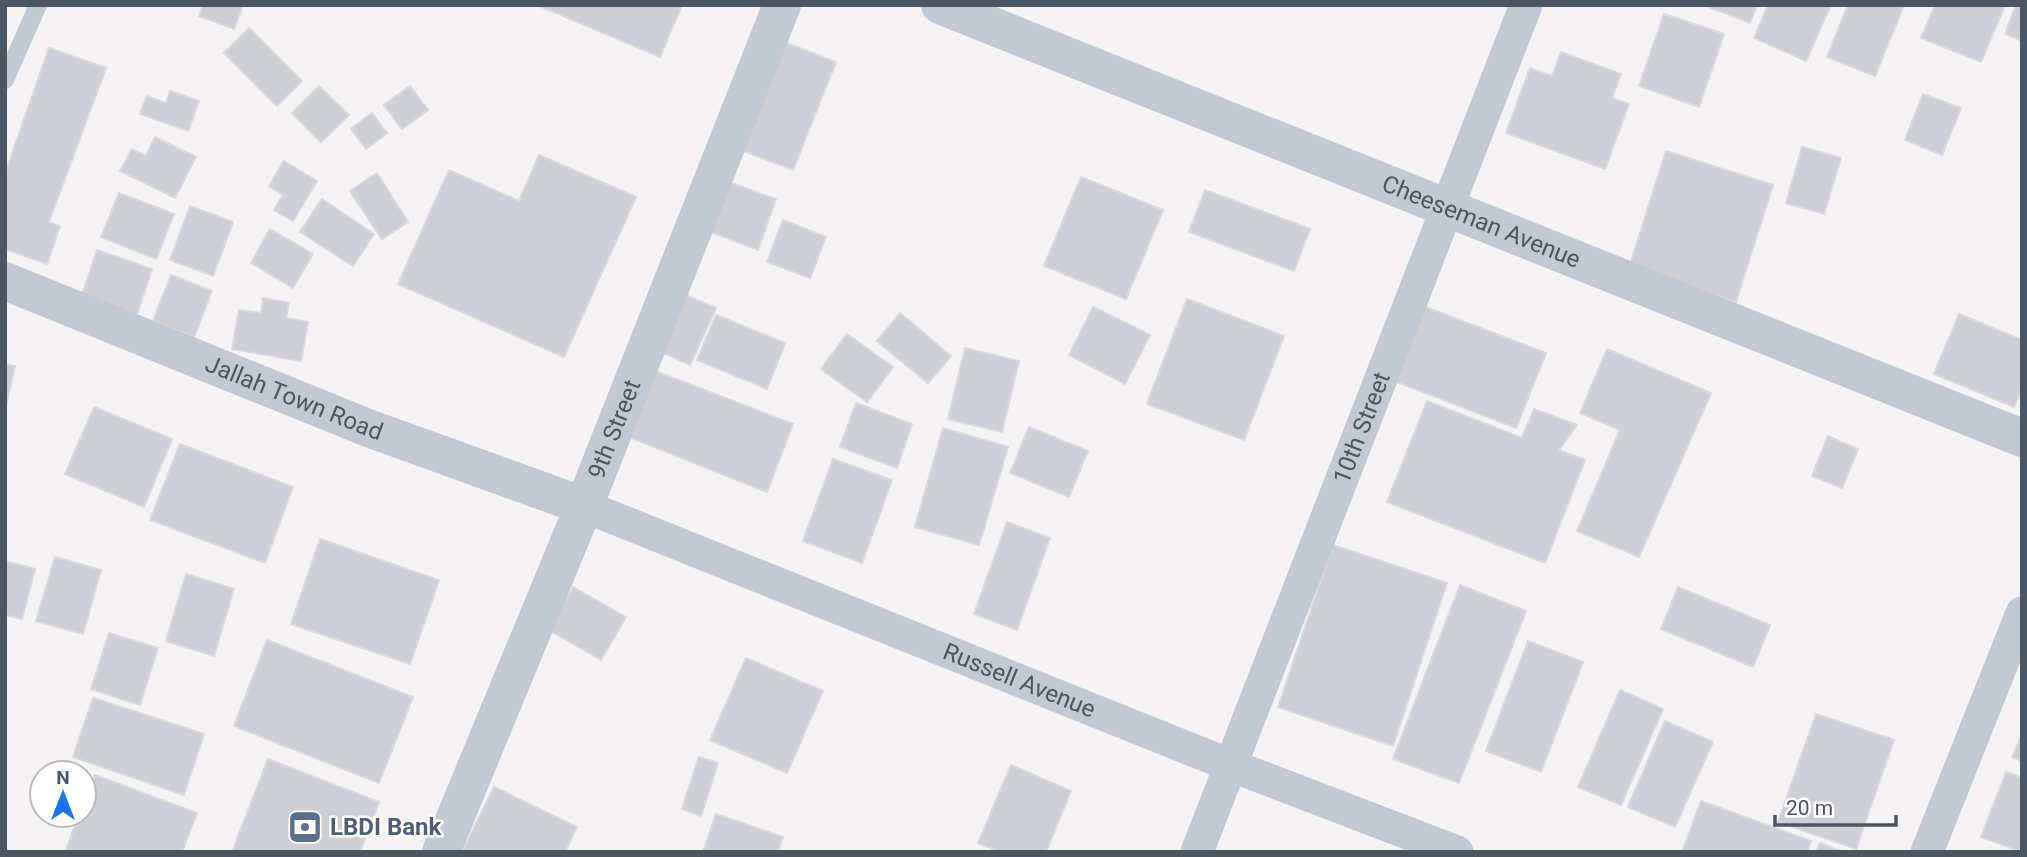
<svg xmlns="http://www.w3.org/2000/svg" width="2027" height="857" font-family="Roboto,sans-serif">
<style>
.building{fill:#cdcfd5;stroke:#d7d9de;stroke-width:2}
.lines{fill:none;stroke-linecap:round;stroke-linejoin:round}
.service{stroke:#c1cad2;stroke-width:18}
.minor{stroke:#c1cad2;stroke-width:33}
.tertiary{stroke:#c1cad2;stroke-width:38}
.labels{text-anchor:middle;stroke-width:5;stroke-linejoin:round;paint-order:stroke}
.street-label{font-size:24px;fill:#4a5661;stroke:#fff}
.service-label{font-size:24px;font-weight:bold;fill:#4e5e75;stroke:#fff;text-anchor:start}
</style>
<rect width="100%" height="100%" fill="#f5f3f3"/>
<g class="building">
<polygon points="203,5 243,5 234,29 199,16"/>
<polygon points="537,5 682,5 660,57"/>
<polygon points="1704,5 1757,5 1750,23"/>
<polygon points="1768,5 1831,5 1806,61 1754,38"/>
<polygon points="1848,5 1904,5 1875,76 1827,57"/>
<polygon points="1935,5 2005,5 1981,62 1921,38"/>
<polygon points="2016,5 2022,5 2022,41 2005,34"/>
<polygon points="1664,14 1724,34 1699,107 1639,86"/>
<polygon points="249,28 302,81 277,106 224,53"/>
<polygon points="779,40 836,62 793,170 736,148"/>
<polygon points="49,48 106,68 49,222 60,226 47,264 5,249 5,174"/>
<polygon points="1561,52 1621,74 1612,98 1629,104 1605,169 1506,133 1530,68 1552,76"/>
<polygon points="319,86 349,115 321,142 292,113"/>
<polygon points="410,86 428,110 402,129 384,105"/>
<polygon points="170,91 199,101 188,131 140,114 147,96 166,103"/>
<polygon points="1923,94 1961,108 1942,155 1905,140"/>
<polygon points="372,113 387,133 366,149 351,129"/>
<polygon points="155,137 196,157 175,198 120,171 132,149 146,156"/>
<polygon points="1802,147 1841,158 1824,214 1786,203"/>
<polygon points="1666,151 1773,185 1736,302 1629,268"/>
<polygon points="539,155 636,197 564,357 398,284 449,170 519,201"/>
<polygon points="284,161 317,181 293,221 274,210 283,195 269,186"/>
<polygon points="377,173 408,222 382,239 350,191"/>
<polygon points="1081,177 1163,210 1126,299 1044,266"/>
<polygon points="723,180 776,199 758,250 705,230"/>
<polygon points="1205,190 1310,229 1294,271 1189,232"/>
<polygon points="119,193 174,214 156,259 101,237"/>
<polygon points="322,199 374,234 353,266 300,232"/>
<polygon points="190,206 233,222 213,276 170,260"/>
<polygon points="783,220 826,237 810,278 767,262"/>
<polygon points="270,229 313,254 293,288 251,263"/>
<polygon points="97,250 152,269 134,323 79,304"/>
<polygon points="171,275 212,291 194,337 153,321"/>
<polygon points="676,291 716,308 690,365 651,347"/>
<polygon points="263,298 289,303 286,318 308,322 301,361 232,349 239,310 261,313"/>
<polygon points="1187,299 1284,336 1244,440 1147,404"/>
<polygon points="1418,304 1546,353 1516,428 1389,379"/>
<polygon points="1093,307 1150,335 1125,384 1069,355"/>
<polygon points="900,313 951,356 928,383 877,341"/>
<polygon points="1959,314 2022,340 2022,387 2014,407 1934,374"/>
<polygon points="716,315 785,343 767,389 697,360"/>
<polygon points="847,334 893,367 867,402 821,369"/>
<polygon points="965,348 1019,361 1002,432 948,419"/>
<polygon points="1607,349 1711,393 1639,557 1577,531 1620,430 1580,413"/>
<polygon points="5,364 15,366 5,410"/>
<polygon points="645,367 793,424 767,492 619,433"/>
<polygon points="1427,401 1522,438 1534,409 1577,425 1559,450 1585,460 1545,563 1387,502"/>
<polygon points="856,403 912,424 897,468 840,447"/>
<polygon points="94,407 172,439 144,507 65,474"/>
<polygon points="1029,427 1088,451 1069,497 1010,473"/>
<polygon points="943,428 1008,447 979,545 915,527"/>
<polygon points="1828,436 1858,449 1842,488 1812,476"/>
<polygon points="180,444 293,487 265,563 150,520"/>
<polygon points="833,459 892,480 862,563 803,541"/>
<polygon points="1007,522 1050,538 1017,630 974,614"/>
<polygon points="320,539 439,580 410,664 291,624"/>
<polygon points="1333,545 1447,583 1393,746 1278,707"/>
<polygon points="55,557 101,570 83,634 36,621"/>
<polygon points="5,561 35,569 22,619 5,615"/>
<polygon points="186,574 234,589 214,656 166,641"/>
<polygon points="1460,585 1526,611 1459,783 1393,759"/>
<polygon points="573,587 626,617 601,660 549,630"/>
<polygon points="1678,587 1770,625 1753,667 1661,629"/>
<polygon points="109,633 158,648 140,705 91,689"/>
<polygon points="267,640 413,697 379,783 234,726"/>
<polygon points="1528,641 1583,662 1541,772 1486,751"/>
<polygon points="746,658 823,691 787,773 710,740"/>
<polygon points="1620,690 1663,709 1621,805 1578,787"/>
<polygon points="93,698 204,734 184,795 73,757"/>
<polygon points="1816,714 1894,740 1856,849 1778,822"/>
<polygon points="1665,721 1713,742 1675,827 1628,807"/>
<polygon points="2022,734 2022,761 2012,757"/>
<polygon points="699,757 718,763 701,816 682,809"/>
<polygon points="268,759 379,802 360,852 232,852"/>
<polygon points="1011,765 1071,791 1046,852 1000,852 978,843"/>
<polygon points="2006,772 2022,778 2022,852 1981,837"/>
<polygon points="95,775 197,813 182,852 65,852 79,815 84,815 84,802"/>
<polygon points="494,787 577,827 565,852 467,852 463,850"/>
<polygon points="1701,801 1811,841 1807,852 1682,852"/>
<polygon points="716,814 783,837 778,852 703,852"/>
<polygon points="1820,843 1843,852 1816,852"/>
</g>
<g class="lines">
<polyline class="service" points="5,80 38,5"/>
<g class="minor">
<path id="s1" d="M584,506l646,259 227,87"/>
<path id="s2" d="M1197,852l329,-847"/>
<polyline points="1927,852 2022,613"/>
</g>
<g class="tertiary">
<path id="s3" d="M940,5l1082,433"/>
<path id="s4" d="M5,281l363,147 216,78"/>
<path id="s5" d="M441,852l143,-346 198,-501"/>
</g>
</g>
<defs>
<g id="bank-square" transform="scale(1.75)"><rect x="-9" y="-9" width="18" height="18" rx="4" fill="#5c6f8a" stroke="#fff"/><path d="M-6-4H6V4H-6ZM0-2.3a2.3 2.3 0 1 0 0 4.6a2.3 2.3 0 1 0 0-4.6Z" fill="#fff"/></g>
</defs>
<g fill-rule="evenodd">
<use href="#bank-square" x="305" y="827"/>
</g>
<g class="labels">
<g class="street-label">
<text dy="8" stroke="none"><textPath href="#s3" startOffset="583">Cheeseman Avenue</textPath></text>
<text dy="8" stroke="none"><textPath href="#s4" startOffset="312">Jallah Town Road</textPath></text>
<text dy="8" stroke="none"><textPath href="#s2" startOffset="455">10th Street</textPath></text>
<text dy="8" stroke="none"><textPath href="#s5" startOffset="457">9th Street</textPath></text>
<text dy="8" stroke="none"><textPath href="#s1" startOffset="469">Russell Avenue</textPath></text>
</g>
<g class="service-label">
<text x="330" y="835">LBDI Bank</text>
</g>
</g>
<rect width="2027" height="857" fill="none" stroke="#4a5661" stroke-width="14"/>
<g transform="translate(63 794)"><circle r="33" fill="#ffffff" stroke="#b7bbc0" stroke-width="2"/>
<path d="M0-5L12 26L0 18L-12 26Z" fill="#1a73e8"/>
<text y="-10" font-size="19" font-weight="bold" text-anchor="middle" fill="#4a5661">N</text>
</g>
<path d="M1775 815v10h121v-10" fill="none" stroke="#4a5661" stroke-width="3.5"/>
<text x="1786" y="815" font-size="21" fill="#4a5661" stroke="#ffffff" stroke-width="5" paint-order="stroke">20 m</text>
</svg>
